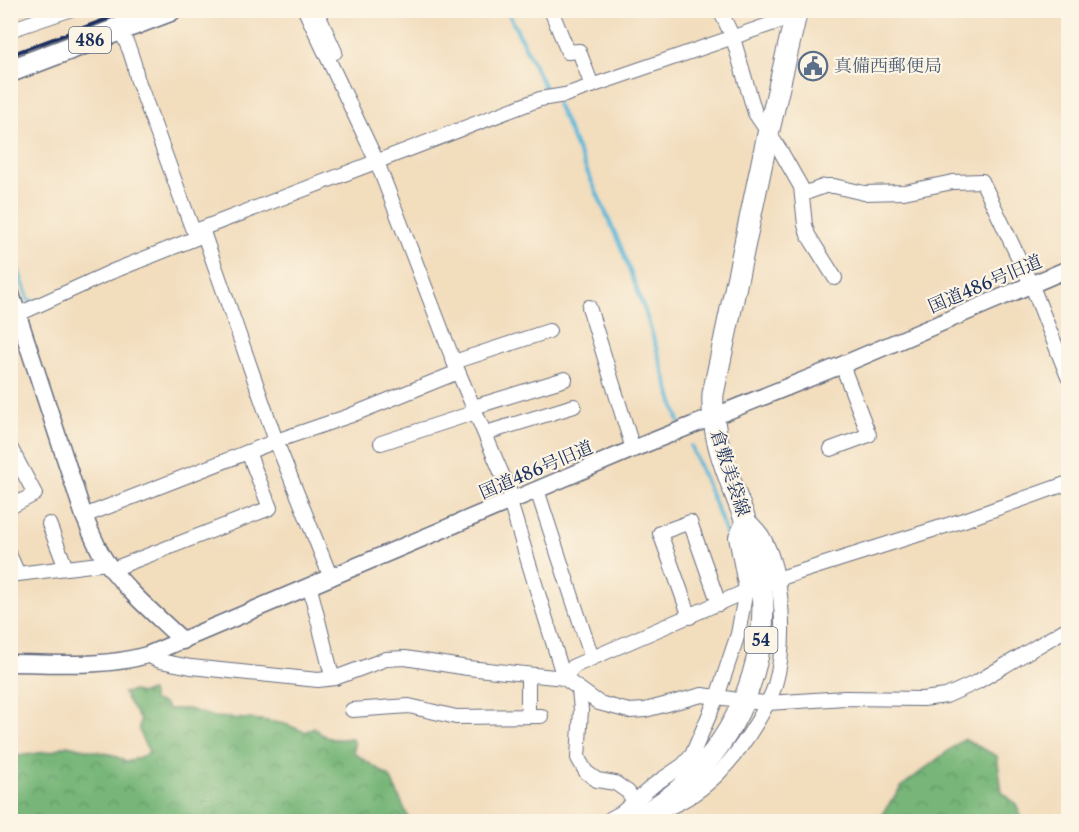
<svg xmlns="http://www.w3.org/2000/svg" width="1079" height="832" font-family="'Libre Caslon Text','Noto Serif JP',serif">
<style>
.forest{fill:url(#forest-crowns);stroke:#49726b;stroke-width:1.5}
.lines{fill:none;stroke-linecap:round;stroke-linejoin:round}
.stream{stroke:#5ab7d8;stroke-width:4}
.minor-casing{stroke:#666c7f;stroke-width:16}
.tertiary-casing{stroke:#666c7f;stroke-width:19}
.primary-casing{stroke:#666c7f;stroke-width:23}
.trunk-casing{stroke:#666c7f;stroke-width:25}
.minor{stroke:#fff;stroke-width:14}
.tertiary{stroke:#fff;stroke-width:16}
.primary{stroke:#fff;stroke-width:21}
.trunk{stroke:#fff;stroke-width:22}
.rail{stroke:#1b2f5e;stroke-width:4}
.labels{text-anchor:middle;stroke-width:4.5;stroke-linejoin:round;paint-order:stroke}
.shield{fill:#fcf5e5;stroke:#5e6a86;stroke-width:1.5}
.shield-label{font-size:16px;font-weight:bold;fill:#1b2f5e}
.service-label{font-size:18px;fill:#4e5e75;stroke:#fcf5e5;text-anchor:start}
.street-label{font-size:18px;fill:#1b2f5e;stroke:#fcf5e5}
</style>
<defs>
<pattern id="forest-crowns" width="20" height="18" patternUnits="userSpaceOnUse" patternTransform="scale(1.5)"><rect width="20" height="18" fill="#77b678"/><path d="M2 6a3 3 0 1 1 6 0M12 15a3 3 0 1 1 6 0" fill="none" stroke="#619466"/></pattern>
</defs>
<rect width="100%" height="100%" fill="#fcf5e5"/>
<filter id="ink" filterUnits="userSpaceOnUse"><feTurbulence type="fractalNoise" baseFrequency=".0167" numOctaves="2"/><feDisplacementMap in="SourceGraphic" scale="12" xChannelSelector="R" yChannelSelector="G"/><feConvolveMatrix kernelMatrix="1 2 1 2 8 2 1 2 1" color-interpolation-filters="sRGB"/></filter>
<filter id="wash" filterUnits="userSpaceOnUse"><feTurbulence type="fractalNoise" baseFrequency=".008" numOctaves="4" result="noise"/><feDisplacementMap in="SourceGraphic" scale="24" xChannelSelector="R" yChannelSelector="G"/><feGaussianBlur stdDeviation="1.35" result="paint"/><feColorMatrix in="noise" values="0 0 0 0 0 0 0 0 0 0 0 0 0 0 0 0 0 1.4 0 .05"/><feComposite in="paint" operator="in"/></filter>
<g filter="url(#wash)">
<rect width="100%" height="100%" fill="#f2ddbd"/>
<g class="forest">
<path d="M134,691l5,3 12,-3 2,10 11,3 4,5h20l26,8 48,3 23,4 20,8 9,-5c11,13 21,14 37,11l3,5v10l36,24 20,44h-399v-64l42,-6 14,-6 46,10 14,7 23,-9 -8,-14 -3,-10 1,-9 -17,-27z"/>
<polygon points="964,739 997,756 1002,792 1016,804 1023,821 877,821 902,786"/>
</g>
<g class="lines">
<g class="stream">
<polyline points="507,10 548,94"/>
<polyline points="557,104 621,247 645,311 679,422"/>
<polyline points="10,247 29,301 34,301"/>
<polyline points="691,446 723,524 733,555"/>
</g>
</g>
</g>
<g filter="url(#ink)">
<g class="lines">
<g class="minor-casing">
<g id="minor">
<path d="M111,10c11,25 22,41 26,68l55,150 6,2 342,-131 25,-4 218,-75 12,1"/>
<polyline points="305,10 377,162 454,362 513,500"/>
<polyline points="316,10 335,52"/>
<polyline points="551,10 568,52 579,51 592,86"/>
<polyline points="720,10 733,38 755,113 780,150 801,187 805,225 808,235 835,278"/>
<polyline points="10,30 69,10"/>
<polyline points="803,194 825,186 834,186 864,193 904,192 953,182 982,181 1032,286 1068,377"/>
<polyline points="202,229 276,441 331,578"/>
<polyline points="589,307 633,449"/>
<polyline points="10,318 111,272 196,238 202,229"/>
<polyline points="454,362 549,331"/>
<polyline points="474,407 565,379"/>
<polyline points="486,433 574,406"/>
<polyline points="381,443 476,412"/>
<polyline points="10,447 35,494 10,507"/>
<polyline points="831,449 869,435 842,365"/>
<polyline points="537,490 592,658"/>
<polyline points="510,502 564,678 599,703 629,711 645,710 702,695 732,699"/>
<polyline points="84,516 276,441 349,416 458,372"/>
<polyline points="49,524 66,568"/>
<polyline points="10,556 18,574 107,563"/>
<polyline points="113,569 270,508 248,452"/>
<polyline points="771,581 967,519 1068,483"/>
<polyline points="310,588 331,672 335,678"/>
<polyline points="690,617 660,533 690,522 719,604"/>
<polyline points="147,655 160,661 191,667 318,680 335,678 386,659 405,658 468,668 564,678"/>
<polyline points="528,675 528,716"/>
<polyline points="564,678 574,666 751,589"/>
<polyline points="579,690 581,710 578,758 586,772 597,780 615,783 628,792 634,801"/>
<polyline points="753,702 768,703 845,698 923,699 946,696 977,682 1068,628"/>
<polyline points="352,710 409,706 456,717 541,716"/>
<path d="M611,822l-1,-3 11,-6 34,-29 28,-19 9,-10 25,-58 21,-63 8,-44 -10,-53 9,-20c6,6 14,13 18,20 21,38 24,107 12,148 -4,13 -11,25 -18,37 -23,38 -49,70 -92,87"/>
</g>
</g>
<g class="tertiary-casing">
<g id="tertiary">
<path d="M10,291l74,225c7,16 13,33 23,47 21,29 50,53 76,78"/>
<path d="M10,663c45,0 94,5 137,-8l486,-206 209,-84 226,-96"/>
</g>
</g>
<g class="primary-casing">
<path id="primary" d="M632,822c17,-11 35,-21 49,-34 68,-62 99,-156 72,-245 -15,-50 -43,-96 -40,-149l55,-260 29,-124"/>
</g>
<g class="trunk-casing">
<polyline id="trunk" points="10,71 170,10"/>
</g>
<use href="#minor" class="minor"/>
<use href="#tertiary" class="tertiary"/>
<use href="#primary" class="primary"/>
<use href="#trunk" class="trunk"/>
<polyline class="rail" points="10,55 131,10"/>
</g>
</g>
<defs>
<g id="civic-ring" transform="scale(1.5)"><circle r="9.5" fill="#fcf5e5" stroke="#5c6f8a" stroke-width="1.5"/><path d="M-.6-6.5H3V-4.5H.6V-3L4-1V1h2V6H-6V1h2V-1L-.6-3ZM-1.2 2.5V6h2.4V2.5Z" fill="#5c6f8a"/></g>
</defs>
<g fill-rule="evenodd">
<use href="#civic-ring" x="813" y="66"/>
</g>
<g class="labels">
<g class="shield">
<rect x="69" y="27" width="42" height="26" rx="4.5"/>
<rect x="744.5" y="627" width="33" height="26" rx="4.5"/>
</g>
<g class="shield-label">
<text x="90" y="46">486</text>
<text x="761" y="646">54</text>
</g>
<g class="service-label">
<text x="834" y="72">真備西郵便局</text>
</g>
<g class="street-label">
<text transform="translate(985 284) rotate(-23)" y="6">国道486号旧道</text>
<text transform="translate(536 470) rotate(-23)" y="6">国道486号旧道</text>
<text transform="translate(730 473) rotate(72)" y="6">倉敷美袋線</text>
</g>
</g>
<rect width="1079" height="832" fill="none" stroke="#fcf5e5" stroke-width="36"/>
</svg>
